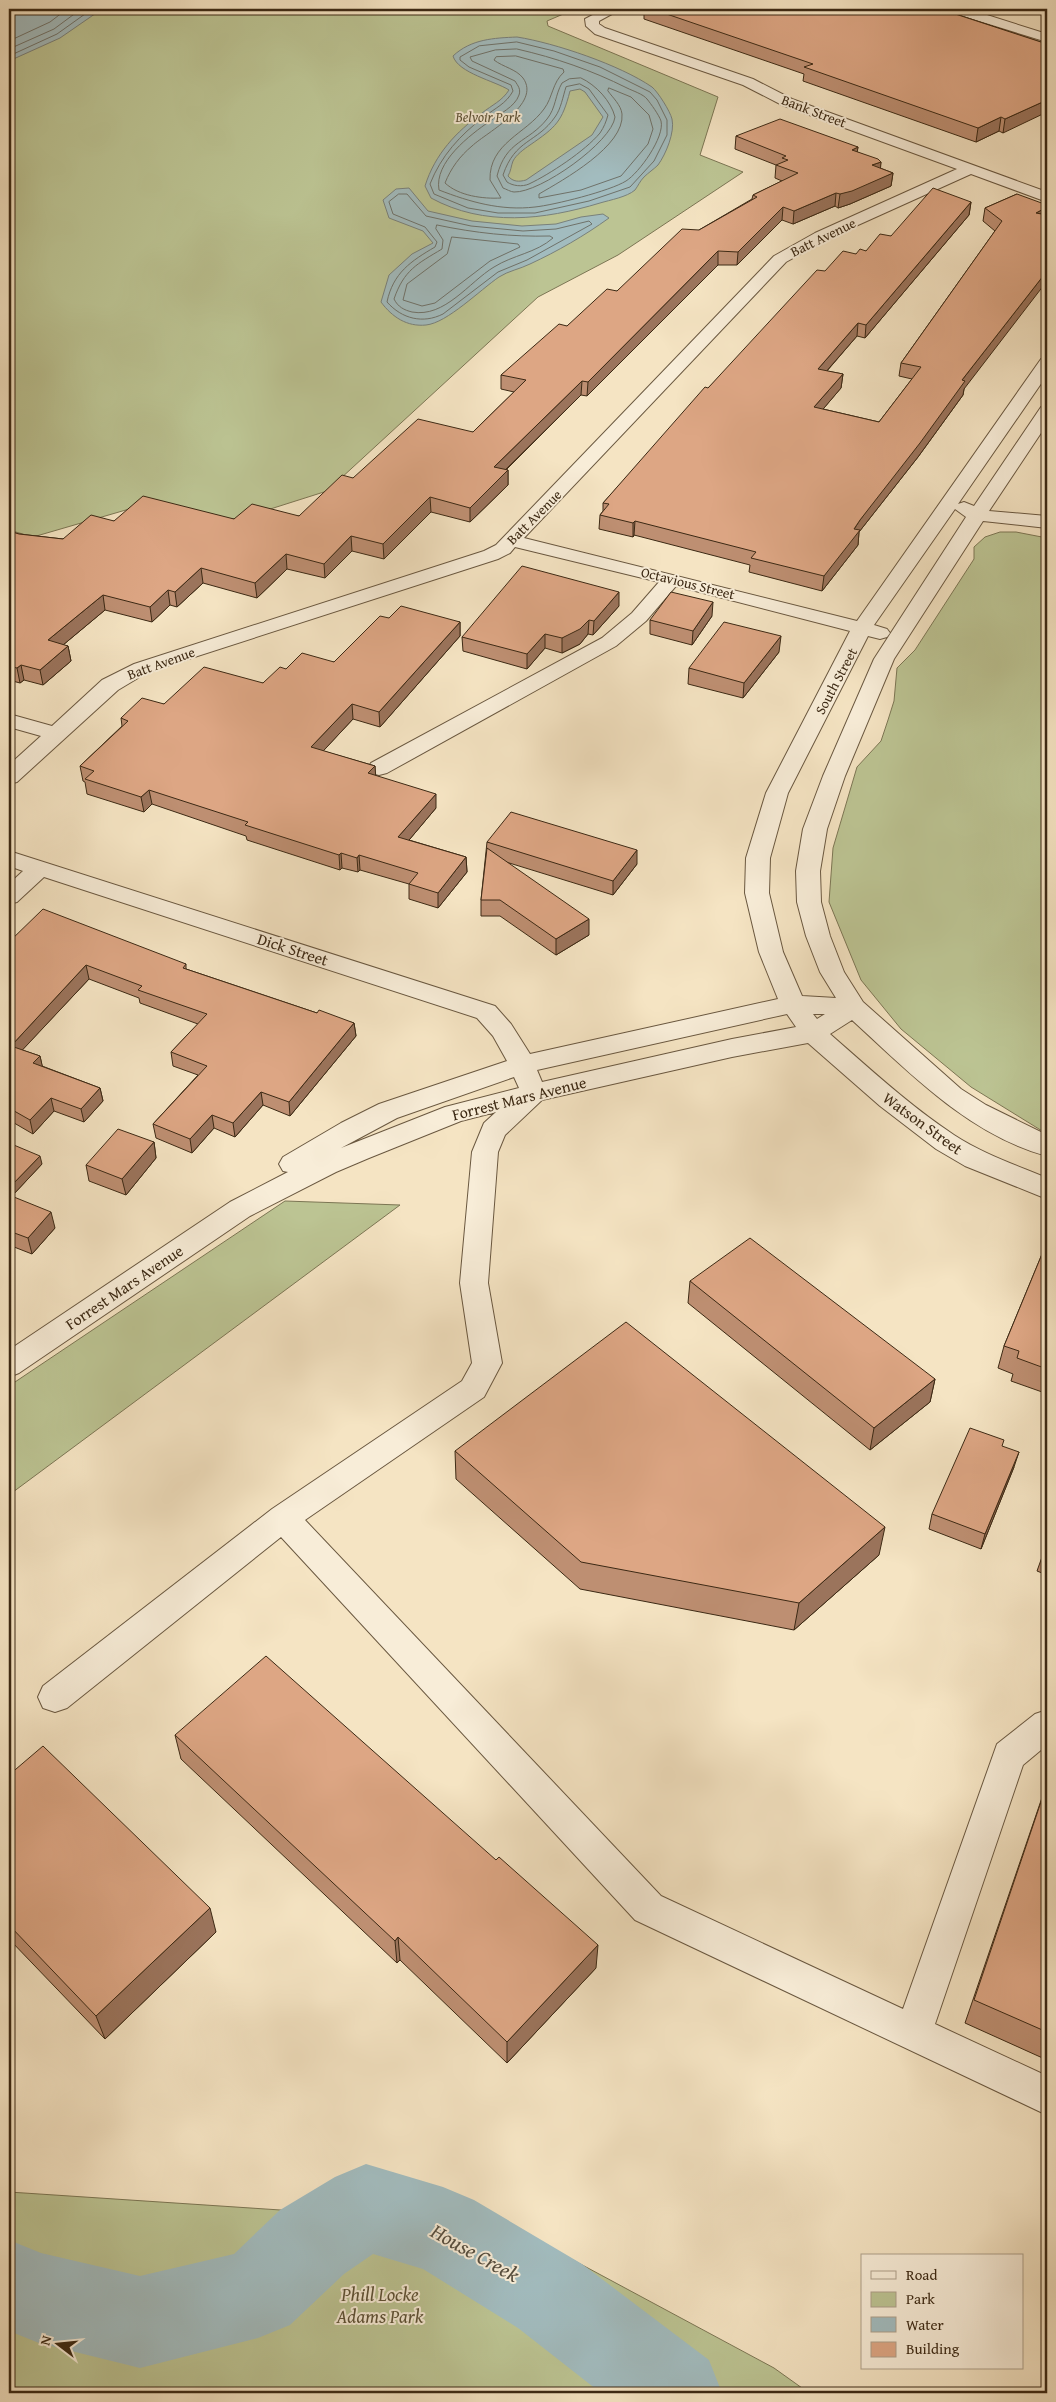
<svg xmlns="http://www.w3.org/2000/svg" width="1056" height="2402" font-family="'Gentium Book Plus',serif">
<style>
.green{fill:#bcc493;stroke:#7c7654}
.water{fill:#a2bcbf;stroke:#79817b;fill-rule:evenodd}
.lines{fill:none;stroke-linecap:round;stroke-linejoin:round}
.shore{stroke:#6f726a;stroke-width:1}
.river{fill:#a2bcbf;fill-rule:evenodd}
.minor-casing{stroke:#6a5840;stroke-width:2}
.minor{fill:#f8edd8;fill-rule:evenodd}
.wall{fill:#be8f72;stroke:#3c2914}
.shaded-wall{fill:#9b745c;stroke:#3c2914}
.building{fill:#dda684;stroke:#3c2914}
.labels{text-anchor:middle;stroke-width:4;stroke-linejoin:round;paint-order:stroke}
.far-street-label{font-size:14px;fill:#3c2914;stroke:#f8edd8}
.far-park-label{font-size:14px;font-style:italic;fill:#5c5034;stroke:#f8edd8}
.street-label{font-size:16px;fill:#3c2914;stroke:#f8edd8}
.near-park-label{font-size:19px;font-style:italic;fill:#5c5034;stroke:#f8edd8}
.near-water-label{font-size:21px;font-style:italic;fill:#564e3f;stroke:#f8edd8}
</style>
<rect width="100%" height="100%" fill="#f5e4c3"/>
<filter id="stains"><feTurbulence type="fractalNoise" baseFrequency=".004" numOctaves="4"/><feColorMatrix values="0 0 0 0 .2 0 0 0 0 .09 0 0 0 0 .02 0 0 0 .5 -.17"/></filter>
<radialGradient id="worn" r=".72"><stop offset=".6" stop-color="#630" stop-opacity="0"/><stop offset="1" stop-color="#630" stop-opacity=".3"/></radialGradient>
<g class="green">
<polygon points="9,9 575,9 547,21 548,26 718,97 700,155 743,172 618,255 538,297 327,491 220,525 143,505 33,537 9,530"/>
<polygon points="1000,532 1016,532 1047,538 1047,1134 971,1087 901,1029 861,980 829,902 833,848 857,767 881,741 888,720 894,701 897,668 915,650 974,559 974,547 985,537"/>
<polygon points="285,1201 400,1205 9,1495 9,1386"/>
<polygon points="9,2192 356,2215 366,2208 396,2217 506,2224 774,2368 809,2393 9,2393"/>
</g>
<g class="water">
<polygon points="9,9 102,9 60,38 9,61"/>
<path d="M517,37c38,6 103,28 135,50 6,5 18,24 20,32 3,13 -6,35 -14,46 -4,4 -10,8 -14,12 -4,4 -6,9 -9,13 -8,7 -25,10 -35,13 -56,17 -116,24 -169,-5l-6,-12c10,-32 31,-54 57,-73 10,-8 20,-12 27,-23 -14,-9 -51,-17 -56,-34 18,-17 41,-18 64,-19zM580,89l5,3 18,25 -11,18 -66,45c-7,2 -13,2 -18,-4 3,-5 3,-10 5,-15 3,-6 11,-12 17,-16 26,-18 32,-23 40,-54z"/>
<path d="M409,188l19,23 44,10 50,5 34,-2 25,-7 22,-3 6,4c-25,18 -51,33 -79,46 -10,5 -22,7 -31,13 -19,13 -52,46 -73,48 -19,2 -34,-8 -45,-23l8,-27 23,-21 21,-11 -10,-12 -34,-13 -6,-18 13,-11z"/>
</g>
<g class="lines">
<g class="shore">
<polyline points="9,41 50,22 67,9"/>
<path d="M517,42l37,9 46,16 50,25 7,8 10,20v15l-13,26 -24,26 -41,14 -54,12h-37l-30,-5 -34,-14 -4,-10c11,-28 30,-49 54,-67 11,-9 22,-13 29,-26l-2,-6 -42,-18 -9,-7v-3l19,-11z"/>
<polyline points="9,49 54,29 81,9"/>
<path d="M517,49c39,9 74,21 110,39 6,3 16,6 20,11 4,5 12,16 14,22 4,16 -22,52 -35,60 -16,10 -72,24 -91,26 -34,4 -65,-5 -96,-17 -5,-28 31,-55 51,-69 9,-7 25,-14 29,-26 2,-6 -1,-9 -4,-14l-43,-20 -2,-4 25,-7z"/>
<polyline points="9,56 57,34 92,9"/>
<path d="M516,56l47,13 1,3c-12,11 -11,25 -20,37 -18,25 -55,34 -54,71l11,18c-18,1 -42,-2 -56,-15 6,-15 15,-27 27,-37 15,-14 70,-42 51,-68 -7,-9 -20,-11 -29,-18l2,-3z"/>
<path d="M581,78c15,7 30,23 34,39 -3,25 -75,76 -101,75 -3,0 -8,-3 -11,-4l-6,-12c9,-36 31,-33 50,-57 9,-11 8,-24 15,-36l7,-4z"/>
<path d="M580,84l9,5 19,26c-2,7 -4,12 -8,18 -15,18 -50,41 -71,51 -7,3 -16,2 -22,-2l-4,-7c12,-36 34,-32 52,-58 6,-8 8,-21 11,-30z"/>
<path d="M609,88l22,9 18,18 4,14 -5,15 -27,32 -40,14 -42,8v-4c24,-14 86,-48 83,-80 -1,-9 -9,-16 -14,-23z"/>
<path d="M399,194h8l19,22 45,10 52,5 33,-2 33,-8 3,3 -65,36 -29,12 -55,42c-20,10 -41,5 -56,-12 6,-29 24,-41 48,-55l2,-5 -12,-15 -32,-13 -4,-12z"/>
<path d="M437,225c38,8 75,12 113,11l3,2c-17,15 -40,17 -59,29 -25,15 -49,51 -82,45 -8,-2 -14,-5 -18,-13 10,-29 23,-35 48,-50l1,-9 -7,-11z"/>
<polygon points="452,237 518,244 520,247 490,261 435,303 422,306 403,300 407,284 447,254"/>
</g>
<polygon class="river" points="366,2164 443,2187 474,2200 582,2264 709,2360 722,2393 601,2393 518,2328 423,2269 373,2254 344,2274 290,2325 258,2338 140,2368 39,2343 9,2331 9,2240 41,2253 140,2276 234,2254 280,2210 335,2177"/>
<g class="minor-casing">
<g id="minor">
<polygon points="514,9 529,9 530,10 523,14"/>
<path d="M604,9h17l-22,12v3l6,4 148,51 39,20 255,93v10l-76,-28 -144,65 -41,23 -262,276 333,83 184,-262 6,-1v17l-89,129 6,-2 10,4 67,-99 6,-1v18l-58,87 58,5v12l-64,-7 -89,138 -49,117 -18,53 -7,42 1,31 9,34 14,36 19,30 98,87 25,16 61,30v21c-78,-21 -137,-83 -195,-136l-22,14c40,35 80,72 124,101 29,19 62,30 93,43v21l-82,-33 -29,-17 -56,-43 -72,-63 -76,14 -190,43 -37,35 -7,17 -10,131 14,80 -18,34 -179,123 356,376 242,113 94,-265 38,-30 12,-4v35l-24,20 -88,259 112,52v39l-412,-195 -354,-383 -214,171 -12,4 -12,-4 -5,-11 5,-11 229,-177 190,-128 10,-18 -12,-80 12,-131 12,-29 12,-11 -35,9 -92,37 -33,14 -86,44 -231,157 -10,4v-27l221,-148 58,-30 -5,-1 -4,-7 4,-7 58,-34 38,-19 128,-43 -14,-25 -16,-18 -433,-141 -27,25 -8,2v-20l14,-13 -14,-5v-15l486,155 16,18 19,30 248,-55 -19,-47 -14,-59 1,-35 20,-65 84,-162 -174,-45 -30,35 -30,25 -229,127 -8,2 -8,-2 -3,-5 3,-5 231,-125 30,-25 27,-31 -144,-35 -5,6 -12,6 -350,113 -30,18 -101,92 -8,2v-19l32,-29 -32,-9v-13l43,12 50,-46 32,-16 350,-113 12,-6 278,-289 41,-23 142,-64 -175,-64 -39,-20 -148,-51 -9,-8 -1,-7zM955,509l11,8 -92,142 -51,117 -20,53 -7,42 1,31 9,34 14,36 16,26 -34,-2 -19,-44 -14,-59 1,-35 18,-65 80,-157 12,3 7,-2 3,-4 -3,-4 -13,-4zM787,1014l9,13 -64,12 -190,43 -5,-12zM813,1014h12l-8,5zM514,1077l5,11 -74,19 -104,41 56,-30z"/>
<polygon points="948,9 968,9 1047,34 1047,42 950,12"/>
</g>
</g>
<use href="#minor" class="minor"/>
</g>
<g class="wall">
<polygon points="644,9 940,9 1047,44 1003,133 999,131 976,142 803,81 804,74 644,19"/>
<polygon points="736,136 858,147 857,152 881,162 880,168 893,173 891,186 850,204 838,208 835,206 793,224 782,220 737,265 718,265 587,396 581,395 506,470 508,470 508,485 470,522 431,512 384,559 352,551 325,578 287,569 257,598 203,583 177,607 170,605 152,622 105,610 63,645 68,646 71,661 43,685 24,680 20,683 9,680 9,531 19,534 63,539 114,521 234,519 299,516 353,478 473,432 514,392 501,389 501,375 567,326 617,291 699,230 752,199 753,195 782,181 775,178 776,165 735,149"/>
<polygon points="1017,194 964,389 963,395 918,457 859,532 858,545 822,591 749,572 750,565 634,535 633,537 599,529 600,515 603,511 603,503 708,388 825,271 856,254 866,251 891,236 971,202 969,215 865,338 857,336 827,371 843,374 841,388 823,409 879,422 912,379 899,376 901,363 995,231 983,221 985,208"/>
<polygon points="619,606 593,635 588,634 580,644 562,653 545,648 527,669 463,651 462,637"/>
<polygon points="712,616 692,645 650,634 650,620"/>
<polygon points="389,618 460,622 460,636 380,727 353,719 323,751 375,766 375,775 436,808 409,840 466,857 467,872 438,908 409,899 409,884 360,870 358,872 342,868 340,870 247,840 246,836 152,804 144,812 87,794 85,782 83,781 80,766 122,726 121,718 164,704 263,683 286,669 334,662"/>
<polygon points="779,652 743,698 688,684 689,668"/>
<polygon points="487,842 637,864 613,895 506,862 589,935 556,955 500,916 481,916 481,900"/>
<polygon points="9,942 186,964 186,969 317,1013 354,1023 356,1036 290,1116 263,1105 235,1137 214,1128 192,1153 156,1138 153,1124 198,1075 173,1066 171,1052 198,1024 140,1003 139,998 89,979 22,1050 40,1056 42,1066 100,1088 103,1101 84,1122 54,1111 33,1134 9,1120"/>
<polygon points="154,1142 156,1158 126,1195 89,1181 86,1165"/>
<polygon points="9,1143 42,1164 12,1196 9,1195"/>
<polygon points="9,1195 55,1228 32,1254 9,1245"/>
<polygon points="1047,1242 1047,1387 1045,1393 1011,1381 1013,1374 998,1368 1004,1346"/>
<polygon points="690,1281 935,1379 930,1402 870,1450 688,1303"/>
<polygon points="455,1451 879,1555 794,1630 580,1589 456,1479"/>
<polygon points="1014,1467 981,1549 929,1529 932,1514"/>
<polygon points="1047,1543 1047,1575 1037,1571"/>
<polygon points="175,1735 596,1968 507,2063 400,1960 397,1963 181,1759"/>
<polygon points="9,1775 216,1932 105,2039 9,1939"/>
<polygon points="1047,1783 1047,2060 965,2023"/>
</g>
<g class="shaded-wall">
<polygon points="1047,100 1047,112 1003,133 1005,119"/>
<polygon points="1001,117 999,131 976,142 978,128"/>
<polygon points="858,147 856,160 852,150"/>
<polygon points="881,162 880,175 872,165"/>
<polygon points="893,173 891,186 850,204 838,208 840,194"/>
<polygon points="836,193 835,206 793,224 794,211"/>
<polygon points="971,202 969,215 865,338 866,325"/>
<polygon points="783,207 782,220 737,265 738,252"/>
<polygon points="1047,207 1047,215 1036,213"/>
<polygon points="718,251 718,265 587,396 588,382"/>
<polygon points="1047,271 1047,281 964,389 963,395 918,457 859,532 858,545 822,591 824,576 860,520 962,380"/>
<polygon points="858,323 857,336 817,382 818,369"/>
<polygon points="843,374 841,388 813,421 814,407"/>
<polygon points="582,381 581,395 494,481 494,467"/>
<polygon points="508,470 508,485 470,522 470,508"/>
<polygon points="430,497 431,512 384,559 383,544"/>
<polygon points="635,521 634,535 633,537 633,523"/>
<polygon points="351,536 352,551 325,578 324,564"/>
<polygon points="286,554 287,569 257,598 255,583"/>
<polygon points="201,568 203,583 177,607 175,592"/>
<polygon points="168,590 170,605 152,622 150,607"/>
<polygon points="619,592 619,606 593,635 594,621"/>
<polygon points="103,595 105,610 51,655 48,640"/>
<polygon points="713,602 712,616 692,645 693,631"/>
<polygon points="589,620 588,634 580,644 562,653 562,638"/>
<polygon points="460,622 460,636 380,727 379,712"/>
<polygon points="545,634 545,648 527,669 527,654"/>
<polygon points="781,636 779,652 743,698 744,683"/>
<polygon points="68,646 71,661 43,685 40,670"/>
<polygon points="21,665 24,680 20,683 17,668"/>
<polygon points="352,704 353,719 313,762 311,747"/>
<polygon points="375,766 376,780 368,773"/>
<polygon points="149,790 152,804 144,812 141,797"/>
<polygon points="436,794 436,808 399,852 398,837"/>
<polygon points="637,850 637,864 613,895 613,881"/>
<polygon points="341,853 342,868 340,870 339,855"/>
<polygon points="359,855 360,870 358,872 357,858"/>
<polygon points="466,857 467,872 438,908 438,893"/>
<polygon points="589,919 589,935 556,955 556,939"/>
<polygon points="86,965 89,979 14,1059 11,1046"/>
<polygon points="354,1023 356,1036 290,1116 289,1102"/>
<polygon points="40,1056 43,1069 33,1063"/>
<polygon points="100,1088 103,1101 84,1122 81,1109"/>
<polygon points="261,1092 263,1105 235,1137 233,1123"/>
<polygon points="51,1098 54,1111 33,1134 30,1120"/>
<polygon points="212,1115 214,1128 192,1153 190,1139"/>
<polygon points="154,1142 156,1158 126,1195 122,1179"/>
<polygon points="40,1156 42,1164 12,1196 9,1188"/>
<polygon points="51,1212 55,1228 32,1254 28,1238"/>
<polygon points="935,1379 930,1402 870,1450 874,1428"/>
<polygon points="1019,1452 1014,1467 981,1549 985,1534"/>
<polygon points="885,1527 879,1555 794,1630 799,1603"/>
<polygon points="210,1908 216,1932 105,2039 96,2016"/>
<polygon points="398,1937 400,1960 397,1963 395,1941"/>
<polygon points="598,1945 596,1968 507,2063 507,2042"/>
</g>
<g class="building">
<polygon points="652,9 940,9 1047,44 1047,100 1005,119 1001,117 978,128 804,67 813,64"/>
<polygon points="780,119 858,147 852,150 878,159 881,162 872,165 893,173 852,191 840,194 836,193 794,211 783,207 738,252 718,251 588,382 582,381 494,467 508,470 470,508 430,497 383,544 351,536 324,564 286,554 255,583 201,568 175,592 168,590 150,607 103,595 48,640 68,646 40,670 21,665 17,668 9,666 9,531 19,534 63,539 91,515 114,521 143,496 234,519 252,504 299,516 342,475 353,478 418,419 473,432 526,380 501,375 559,324 567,326 607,289 617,291 682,229 699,230 757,197 753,195 798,173 776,165 788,160 782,158 786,156 736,136"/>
<polygon points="933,188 971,202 866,325 858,323 818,369 843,374 814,407 879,422 921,367 901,363 1002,221 985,208 1017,194 1047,205 1047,207 1036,213 1047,215 1047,271 962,380 965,381 920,443 860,520 854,529 860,530 824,576 751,558 756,552 635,521 633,523 600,515 609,504 603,503 705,387 708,388 817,270 825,271 843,251 856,254 860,249 866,251 880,234 891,236"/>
<polygon points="522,566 619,592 594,621 589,620 580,629 562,638 545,634 527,654 462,637"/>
<polygon points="671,592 713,602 693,631 650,620"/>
<polygon points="401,606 460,622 379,712 352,704 311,747 375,766 368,773 436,794 398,837 466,857 438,893 409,884 418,873 359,855 357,858 341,853 339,855 245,825 248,822 149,790 141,797 85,779 94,771 80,766 128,721 121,718 142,698 164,704 204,667 263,683 280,667 286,669 302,653 334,662 380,616 389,618"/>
<polygon points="724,622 781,636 744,683 689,668"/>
<polygon points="511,812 637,850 613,881 487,842"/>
<polygon points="487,848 589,919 556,939 500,900 481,900"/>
<polygon points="43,909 186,964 183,968 317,1013 319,1010 354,1023 289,1102 261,1092 233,1123 212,1115 190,1139 153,1124 207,1066 171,1052 207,1014 138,990 142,986 86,965 11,1046 40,1056 33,1063 100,1088 81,1109 51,1098 30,1120 9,1108 9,942"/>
<polygon points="118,1129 154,1142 122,1179 86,1165"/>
<polygon points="9,1143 40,1156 9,1188"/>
<polygon points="9,1195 51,1212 28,1238 9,1231"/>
<polygon points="750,1238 935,1379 874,1428 690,1281"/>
<polygon points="1047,1242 1047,1369 1017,1358 1019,1351 1004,1346"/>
<polygon points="626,1322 885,1527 799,1603 581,1562 455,1451"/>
<polygon points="970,1428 1004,1440 1002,1446 1019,1452 985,1534 932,1514"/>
<polygon points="1047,1543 1047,1558 1042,1556"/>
<polygon points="266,1656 496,1860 499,1857 598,1945 507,2042 398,1937 395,1941 175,1735"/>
<polygon points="43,1746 210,1908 96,2016 9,1925 9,1775"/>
<polygon points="1047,1784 1047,2032 974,2000"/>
</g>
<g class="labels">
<g class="far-street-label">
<text transform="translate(814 111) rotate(21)" y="5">Bank Street</text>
<text transform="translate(823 237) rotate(-26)" y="5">Batt Avenue</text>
<text transform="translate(534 517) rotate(-45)" y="5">Batt Avenue</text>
<text transform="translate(688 583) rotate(14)" y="5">Octavious Street</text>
<text transform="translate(161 663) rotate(-20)" y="5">Batt Avenue</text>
<text transform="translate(836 681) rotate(-62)" y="5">South Street</text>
</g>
<g class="far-park-label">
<text x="488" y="122">Belvoir Park</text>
</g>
<g class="street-label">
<text transform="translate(293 949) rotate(18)" y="6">Dick Street</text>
<text transform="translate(519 1098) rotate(-14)" y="6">Forrest Mars Avenue</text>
<text transform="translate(923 1123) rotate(36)" y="6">Watson Street</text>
<text transform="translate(124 1287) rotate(-34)" y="6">Forrest Mars Avenue</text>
</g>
<g class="near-park-label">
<text x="380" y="2301">Phill Locke<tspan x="380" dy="22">Adams Park</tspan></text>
</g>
<g class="near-water-label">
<text transform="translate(475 2253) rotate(29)" y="7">House Creek</text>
</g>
</g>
<rect width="1056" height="2402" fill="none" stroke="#f5e4c3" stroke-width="30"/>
<rect x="10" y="10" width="1036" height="2382" fill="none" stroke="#3c2914" stroke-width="2.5"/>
<rect x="15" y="15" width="1026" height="2372" fill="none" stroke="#3c2914"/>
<rect x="861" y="2254" width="162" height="115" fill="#f8edd8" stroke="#ad9f8a"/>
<rect x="871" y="2271" width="25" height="8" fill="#f8edd8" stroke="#ad9f8a"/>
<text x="906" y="2280" font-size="15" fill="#3c2914">Road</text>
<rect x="871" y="2292" width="25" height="15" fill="#bcc493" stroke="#ad9f8a"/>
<text x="906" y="2304" font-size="15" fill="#3c2914">Park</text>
<rect x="871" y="2317" width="25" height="15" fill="#a2bcbf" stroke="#ad9f8a"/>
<text x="906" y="2330" font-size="15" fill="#3c2914">Water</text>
<rect x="871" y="2342" width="25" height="15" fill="#dda684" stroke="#ad9f8a"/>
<text x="906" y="2354" font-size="15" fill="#3c2914">Building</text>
<g transform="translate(58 2344) rotate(286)" stroke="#f8edd8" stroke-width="4" paint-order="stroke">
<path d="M0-4L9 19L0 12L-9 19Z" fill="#3c2914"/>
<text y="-8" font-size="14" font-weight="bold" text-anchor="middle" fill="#3c2914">N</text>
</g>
<rect width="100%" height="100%" filter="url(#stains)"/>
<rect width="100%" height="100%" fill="url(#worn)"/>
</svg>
